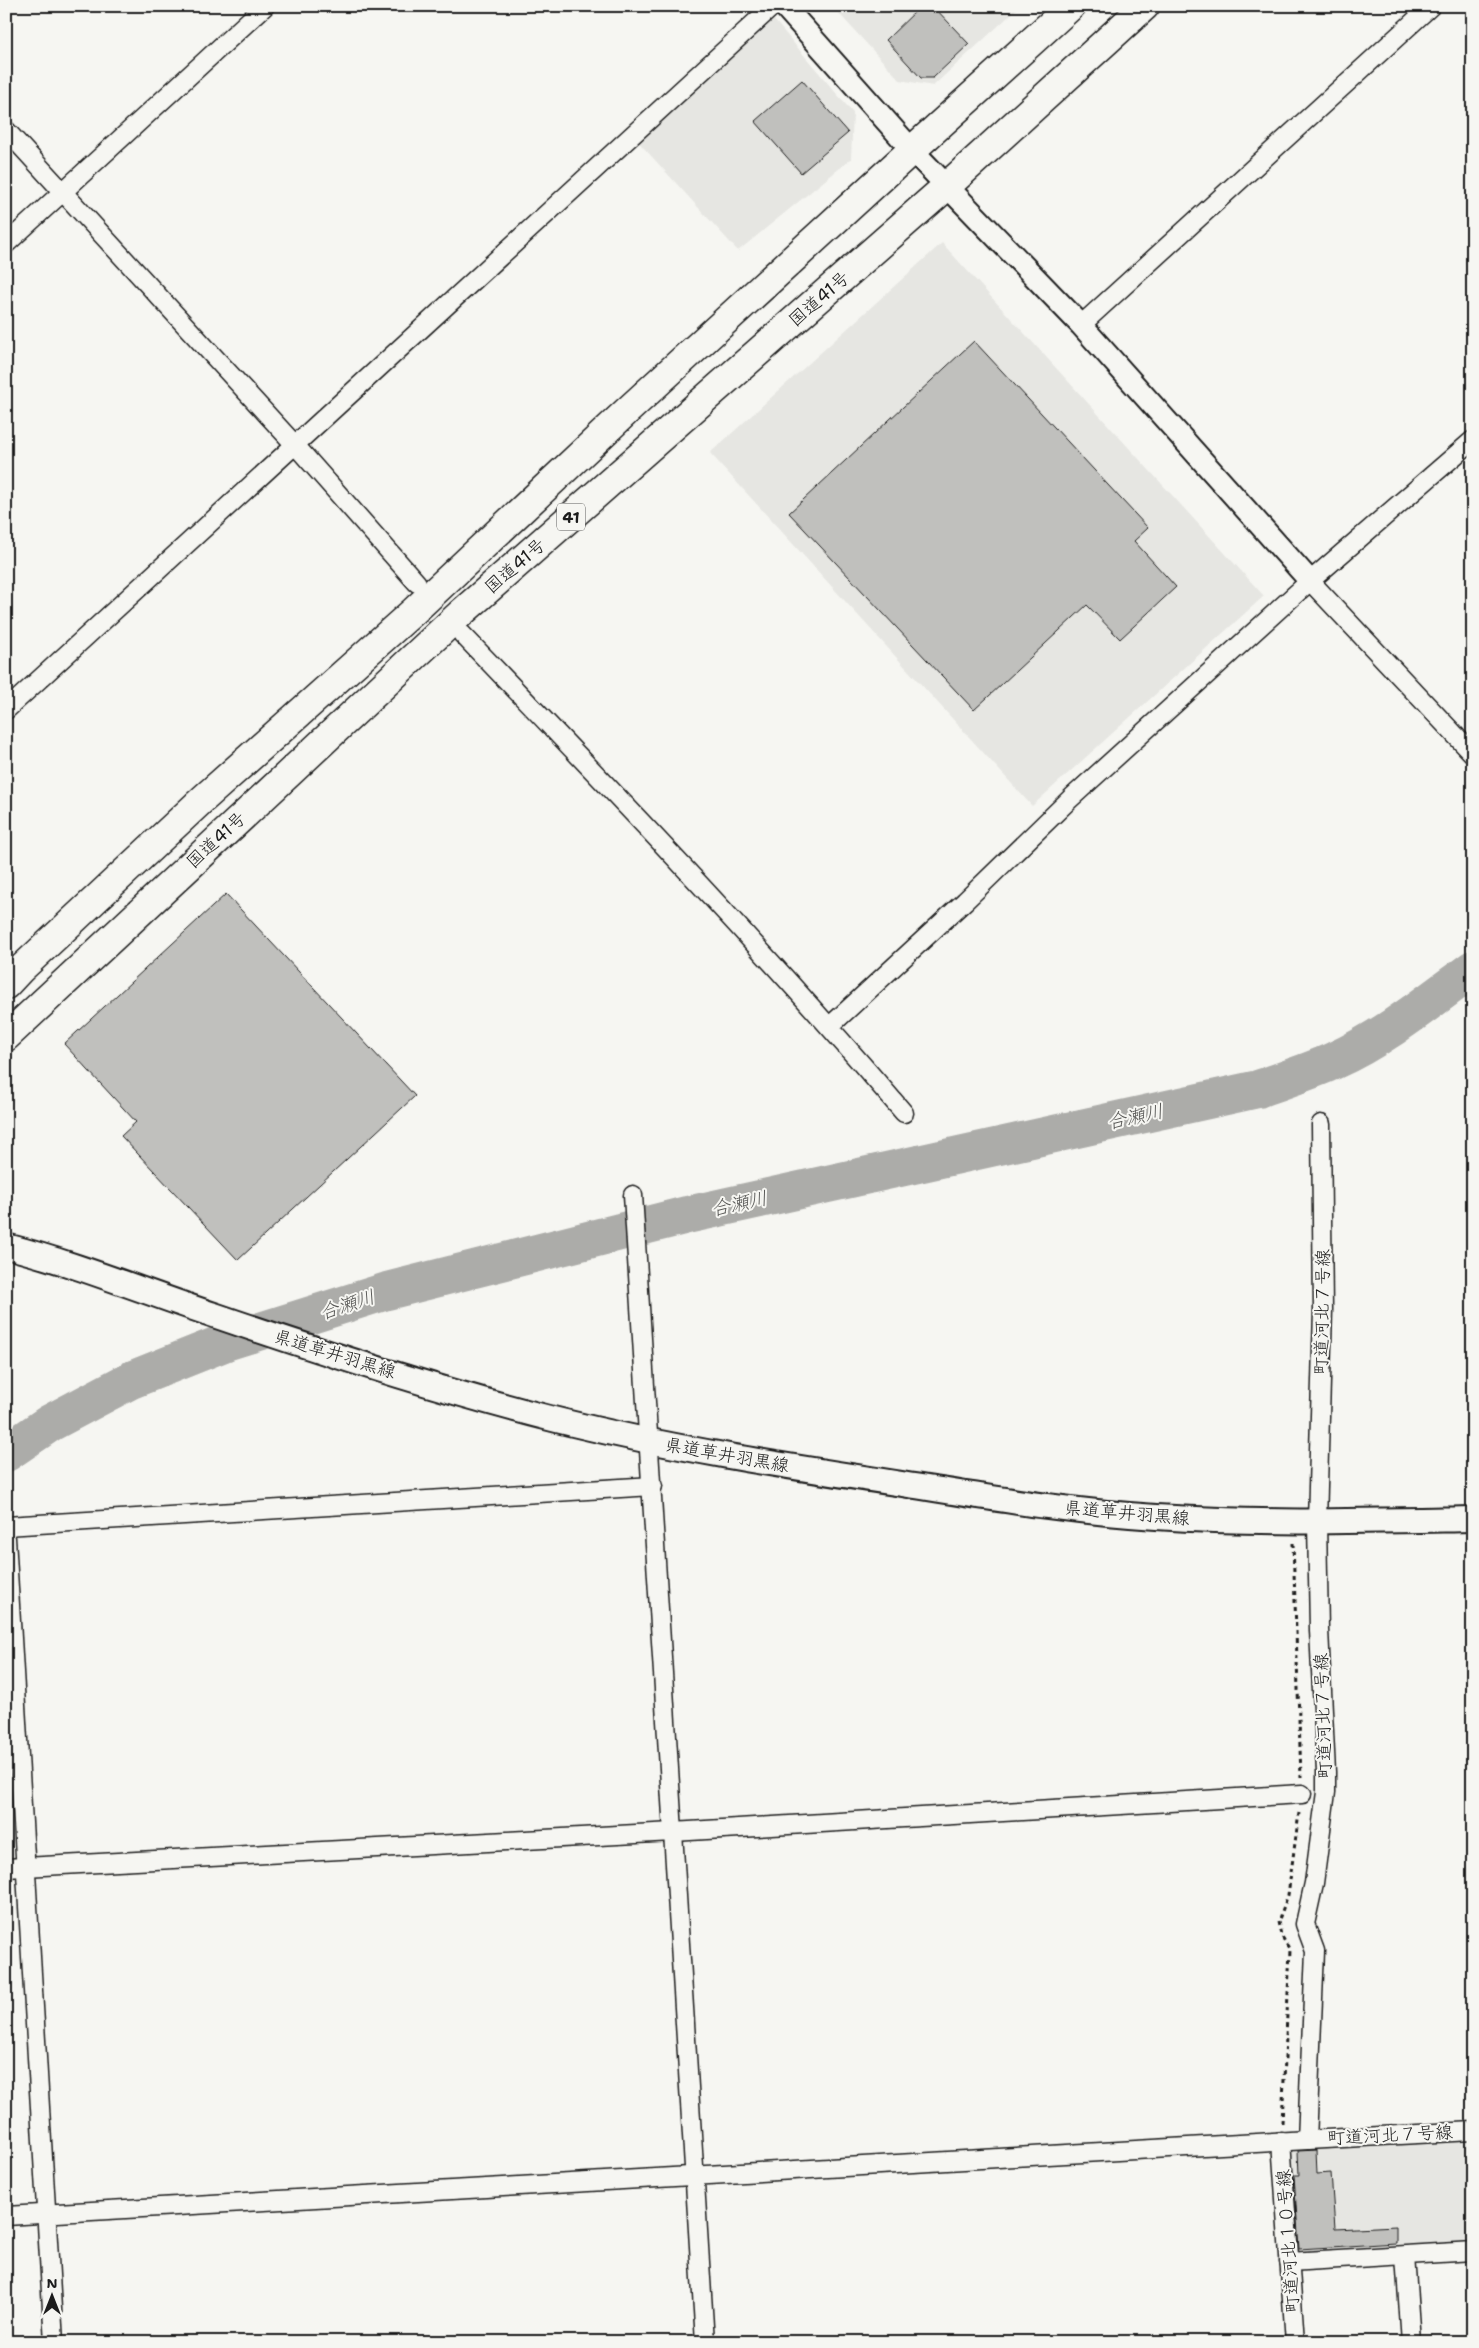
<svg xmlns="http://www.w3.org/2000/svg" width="1479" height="2348" font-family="'Shantell Sans','Klee One',sans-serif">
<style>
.built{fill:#e6e6e2}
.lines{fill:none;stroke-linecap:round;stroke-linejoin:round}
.river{stroke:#acaca9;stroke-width:38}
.building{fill:#c0c0bd;stroke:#1c1c1c}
.minor-casing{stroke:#1c1c1c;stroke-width:21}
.tertiary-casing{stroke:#1c1c1c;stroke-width:25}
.secondary-casing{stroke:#1c1c1c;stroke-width:28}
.trunk-casing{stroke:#1c1c1c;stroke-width:31}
.path{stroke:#1c1c1c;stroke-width:3;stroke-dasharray:4 4;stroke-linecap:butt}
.minor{stroke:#f6f6f2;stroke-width:18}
.tertiary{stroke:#f6f6f2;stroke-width:21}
.secondary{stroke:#f6f6f2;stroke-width:24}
.trunk{stroke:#f6f6f2;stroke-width:28}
.labels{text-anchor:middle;stroke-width:4;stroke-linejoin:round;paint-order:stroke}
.shield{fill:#f6f6f2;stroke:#5d5d5c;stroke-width:1}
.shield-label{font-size:16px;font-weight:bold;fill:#1c1c1c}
.street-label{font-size:18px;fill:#1c1c1c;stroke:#f6f6f2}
.water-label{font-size:19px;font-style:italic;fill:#565654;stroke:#f6f6f2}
</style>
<rect width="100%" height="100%" fill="#f6f6f2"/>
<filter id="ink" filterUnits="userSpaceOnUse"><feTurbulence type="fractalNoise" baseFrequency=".02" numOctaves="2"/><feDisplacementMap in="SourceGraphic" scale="10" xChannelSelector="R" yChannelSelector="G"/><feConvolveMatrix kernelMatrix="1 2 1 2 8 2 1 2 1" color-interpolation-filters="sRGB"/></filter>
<g filter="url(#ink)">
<g class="built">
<polygon points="832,6 1020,6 933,86 900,80"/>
<polygon points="769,14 853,113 851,159 738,251 633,136"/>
<polygon points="942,243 1264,596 1032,806 710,453"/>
<polygon points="1473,2136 1473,2244 1294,2254 1288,2156 1300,2146"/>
</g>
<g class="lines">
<path class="river" d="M6,1453l44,-30 81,-43 95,-38 161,-51 300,-76 571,-126c25,-9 51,-17 75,-28 51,-23 95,-59 140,-92"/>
</g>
<g class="building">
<polygon points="921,6 933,6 969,44 933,78 921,78 886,40"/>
<polygon points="802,80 848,133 801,173 755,121"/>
<polygon points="974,341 1148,528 1134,541 1176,587 1120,639 1087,605 974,710 789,513"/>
<polygon points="226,894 415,1096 238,1260 121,1136 136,1122 64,1044"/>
<polygon points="1316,2150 1317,2174 1331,2173 1335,2229 1396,2226 1396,2243 1299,2249 1294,2175 1299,2175 1298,2151"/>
</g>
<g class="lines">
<g class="minor-casing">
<g id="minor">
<polyline points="6,130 296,446 417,583"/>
<polyline points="6,244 265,6"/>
<polyline points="1081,325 1431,6"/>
<polyline points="1310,581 1473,754"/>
<path d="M462,634c151,157 301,314 442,479"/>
<polyline points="6,710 773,6"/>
<polyline points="830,1026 965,901 1070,799 1310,581 1473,440"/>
<polyline points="1321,1124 1323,1310 1317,1522 1319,1630 1326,1772 1326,1792 1314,1883 1305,1924 1315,1951 1307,2140 1473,2131"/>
<polyline points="633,1195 705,2342"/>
<polyline points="6,1526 653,1486"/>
<polyline points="6,1538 54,2342"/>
<polyline points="6,1868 673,1832 1302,1794"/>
<polyline points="1281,2141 1295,2342"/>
<polyline points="6,2216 1307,2140"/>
<polyline points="1405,2256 1411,2342"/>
<polyline points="1289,2262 1473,2251"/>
</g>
</g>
<g class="tertiary-casing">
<polyline id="tertiary" points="784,6 912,150 1081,325 1310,581"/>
</g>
<g class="secondary-casing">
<path id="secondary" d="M6,1246c71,18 139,46 208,69 111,38 225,75 339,104 115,29 232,47 349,65 84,13 169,28 254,33 106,7 211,4 317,2"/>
</g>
<g class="trunk-casing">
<g id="trunk">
<polyline points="6,985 21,969 203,799 414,611 627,411 912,150 1071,6"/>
<polyline points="6,1037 460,614 947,186 1145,6"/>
</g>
</g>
<g class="path">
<polyline points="1293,1543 1301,1777"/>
<polyline points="1282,2123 1290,1950 1281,1935 1278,1922 1288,1895 1299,1813"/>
</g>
<use href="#minor" class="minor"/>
<use href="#tertiary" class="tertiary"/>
<use href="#secondary" class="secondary"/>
<use href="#trunk" class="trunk"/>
</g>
</g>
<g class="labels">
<rect class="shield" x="557" y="503.5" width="28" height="27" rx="4"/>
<g class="shield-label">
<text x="571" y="523">41</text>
</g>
<g class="street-label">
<text transform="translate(819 299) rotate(-41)" y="6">国道41号</text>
<text transform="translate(515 566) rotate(-41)" y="6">国道41号</text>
<text transform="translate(216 840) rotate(-43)" y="6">国道41号</text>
<text transform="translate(1322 1312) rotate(-89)" y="6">町道河北７号線</text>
<text transform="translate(335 1354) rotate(17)" y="6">県道草井羽黒線</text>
<text transform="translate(727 1455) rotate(10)" y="6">県道草井羽黒線</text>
<text transform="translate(1127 1513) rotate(5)" y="6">県道草井羽黒線</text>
<text transform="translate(1323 1716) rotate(-92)" y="6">町道河北７号線</text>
<text transform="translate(1390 2135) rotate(-3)" y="6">町道河北７号線</text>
<text transform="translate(1288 2241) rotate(-94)" y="6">町道河北１０号線</text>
</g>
<g class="water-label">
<text transform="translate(1135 1116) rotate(-12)" y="7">合瀬川</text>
<text transform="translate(739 1203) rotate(-12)" y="7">合瀬川</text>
<text transform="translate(347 1304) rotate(-18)" y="7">合瀬川</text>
</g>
</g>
<rect width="1479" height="2348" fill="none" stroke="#f6f6f2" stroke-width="25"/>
<rect x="12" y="12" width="1454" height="2323" fill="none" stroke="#1c1c1c" stroke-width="2" filter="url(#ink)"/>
<g transform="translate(52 2296)" stroke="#f6f6f2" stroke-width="4" paint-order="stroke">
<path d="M0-4L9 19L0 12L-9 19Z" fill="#1c1c1c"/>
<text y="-8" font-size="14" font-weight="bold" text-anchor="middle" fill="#1c1c1c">N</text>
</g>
</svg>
